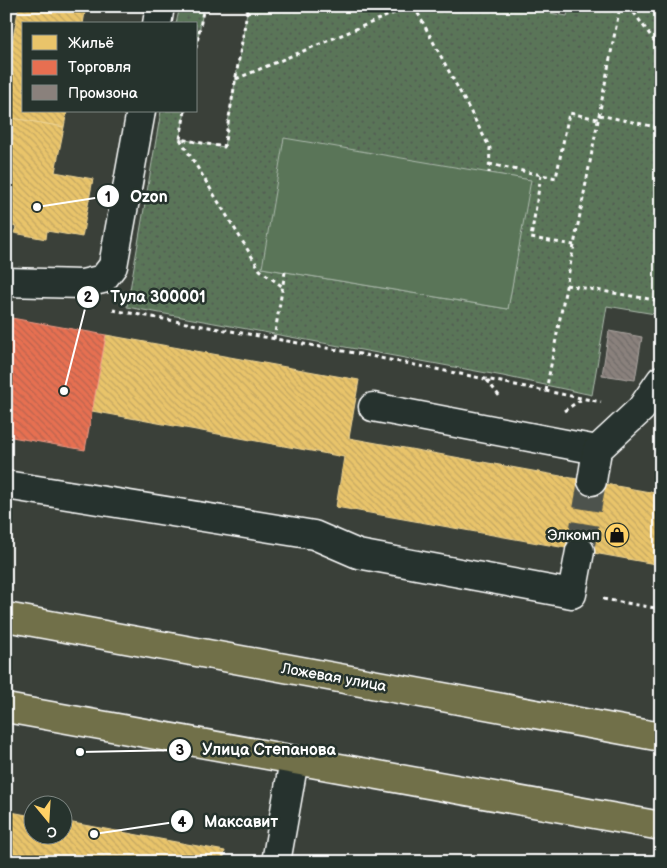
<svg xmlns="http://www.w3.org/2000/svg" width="667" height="868" font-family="'Balsamiq Sans',sans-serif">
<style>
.grass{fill:url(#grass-dots);stroke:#acbaac;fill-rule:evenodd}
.garden{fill:#5a7459;stroke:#acbaac}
.homes{fill:url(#homes-back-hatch);stroke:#f0d697}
.shops{fill:url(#shops-back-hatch);stroke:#ee9a85}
.industry{fill:url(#industry-back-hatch);stroke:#ada7a3}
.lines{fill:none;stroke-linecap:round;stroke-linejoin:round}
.minor-tunnel{stroke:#4e534d;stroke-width:28;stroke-dasharray:28 14;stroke-linecap:butt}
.minor-casing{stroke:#fff;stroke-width:31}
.major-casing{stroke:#fff;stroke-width:31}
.path{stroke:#fff;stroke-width:3;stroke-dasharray:4 4;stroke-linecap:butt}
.minor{stroke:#26332d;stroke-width:28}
.major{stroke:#71704a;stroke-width:28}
.labels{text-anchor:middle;stroke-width:5;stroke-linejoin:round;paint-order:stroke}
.poi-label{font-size:15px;fill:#fff;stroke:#26332d;text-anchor:end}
.street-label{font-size:15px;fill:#fff;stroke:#26332d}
.leader{fill:none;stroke:#fff;stroke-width:2}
.callout-dot{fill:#fff;stroke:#26332d;stroke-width:2}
.mark-label{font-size:15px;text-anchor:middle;font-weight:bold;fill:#111}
.callout-label{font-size:16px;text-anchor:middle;font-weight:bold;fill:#fff;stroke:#26332d;stroke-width:5;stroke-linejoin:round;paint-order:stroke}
</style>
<defs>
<pattern id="grass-dots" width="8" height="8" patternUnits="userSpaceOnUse" patternTransform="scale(1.25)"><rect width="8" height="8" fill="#5a7459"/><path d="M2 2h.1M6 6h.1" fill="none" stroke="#525c51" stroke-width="1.8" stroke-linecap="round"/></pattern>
<pattern id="homes-back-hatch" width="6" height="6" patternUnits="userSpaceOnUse" patternTransform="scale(1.25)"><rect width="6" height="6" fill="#e9c46a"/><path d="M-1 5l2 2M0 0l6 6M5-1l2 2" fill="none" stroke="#c2a662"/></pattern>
<pattern id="shops-back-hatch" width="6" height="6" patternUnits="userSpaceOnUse" patternTransform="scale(1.25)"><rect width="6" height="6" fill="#e76f51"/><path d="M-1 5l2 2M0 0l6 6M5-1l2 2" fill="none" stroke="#b86450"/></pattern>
<pattern id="industry-back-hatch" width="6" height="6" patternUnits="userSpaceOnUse" patternTransform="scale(1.25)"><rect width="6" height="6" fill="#8a817c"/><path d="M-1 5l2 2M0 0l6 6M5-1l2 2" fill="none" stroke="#716c69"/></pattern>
</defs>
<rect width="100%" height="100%" fill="#3a4039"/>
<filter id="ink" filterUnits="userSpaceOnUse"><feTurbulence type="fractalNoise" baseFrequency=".02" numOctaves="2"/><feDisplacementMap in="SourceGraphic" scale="10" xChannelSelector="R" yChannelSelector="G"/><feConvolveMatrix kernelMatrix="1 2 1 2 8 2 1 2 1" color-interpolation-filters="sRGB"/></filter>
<g filter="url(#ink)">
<g class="grass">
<polygon points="180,6 204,6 196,48 196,24 176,24"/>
<path d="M248,6h262l57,10 2,-10h92v309l-54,-9 -15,89 -89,-19 -376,-69 34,-196h24l-5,28 44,8zM489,173l41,7 -22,129 -246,-41z"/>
</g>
<polygon class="garden" points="284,138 531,180 508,309 262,268"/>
<g class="homes">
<polygon points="19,6 86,6 83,24 24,24 24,111 67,111 64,127 6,117 6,75"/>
<polygon points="6,117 64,127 55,172 93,179 82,237 47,231 46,239 14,233 16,227 6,225"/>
<polygon points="106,335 359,380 349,438 661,494 661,565 336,507 344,457 92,411"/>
<polygon points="6,811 32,816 32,836 62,836 62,821 225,851 223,862 6,862"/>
</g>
<polygon class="shops" points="6,317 106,335 85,450 6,436"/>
<polygon class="industry" points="609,331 642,337 635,380 602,375"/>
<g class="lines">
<polyline class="minor-tunnel" points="580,551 592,481"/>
<g class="minor-casing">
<g id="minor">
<polyline points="157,24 160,6"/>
<polyline points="6,282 82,284 103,279 113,266 141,111"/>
<polyline points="373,407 597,450"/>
<polyline points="592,481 597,450 641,409 661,380"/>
<polyline points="6,485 314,535 358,554 572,594 580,551"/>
<polyline points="276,862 294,760"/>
</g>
</g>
<g class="major-casing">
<g id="major">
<polyline points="6,617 661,737"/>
<polyline points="6,708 661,826"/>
</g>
</g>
<g class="path">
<polyline points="414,6 490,148 489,173"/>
<polyline points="629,6 661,50"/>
<polyline points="196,48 204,6"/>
<polyline points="236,79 411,6"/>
<polyline points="185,111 180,139 224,147 248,6"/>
<polyline points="599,115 661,128"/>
<polyline points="180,139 260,270 283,287"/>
<polyline points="489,164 556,178 569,113 598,119"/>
<polyline points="541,175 531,238 574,245"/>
<polyline points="566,285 661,301"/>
<polyline points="113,310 360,354 601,402"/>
<polyline points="274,339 285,272"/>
<polyline points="487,380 500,397"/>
<polyline points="546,391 620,6"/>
<polyline points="564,411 582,399"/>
<polyline points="603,599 661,609"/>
</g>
<use href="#minor" class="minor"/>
<use href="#major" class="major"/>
</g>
</g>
<defs>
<g id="shop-disc" transform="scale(1.25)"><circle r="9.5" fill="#ffd166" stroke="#26332d"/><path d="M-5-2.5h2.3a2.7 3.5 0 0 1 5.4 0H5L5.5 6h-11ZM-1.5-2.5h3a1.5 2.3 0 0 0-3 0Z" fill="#111"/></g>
</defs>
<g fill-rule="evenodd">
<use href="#shop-disc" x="617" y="535"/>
</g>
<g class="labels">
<g class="poi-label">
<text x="600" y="540">Элкомп</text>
</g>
<g class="street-label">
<text transform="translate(334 677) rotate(10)" y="5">Ложевая улица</text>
</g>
</g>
<path class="leader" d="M37 207L108 196M64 391L88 297M80 752L180 750M94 834L182 821"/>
<g class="callout-dot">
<circle cx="37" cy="207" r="5"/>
<circle cx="64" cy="391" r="5"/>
<circle cx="80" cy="752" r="5"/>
<circle cx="94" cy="834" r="5"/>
<circle cx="108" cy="196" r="12"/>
<circle cx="88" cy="297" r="12"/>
<circle cx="180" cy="750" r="12"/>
<circle cx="182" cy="821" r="12"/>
</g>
<g class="mark-label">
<text x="108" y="202">1</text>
<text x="88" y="302">2</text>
<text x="180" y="755">3</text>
<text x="182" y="827">4</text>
</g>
<g class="callout-label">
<text x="149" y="202">Ozon</text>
<text x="158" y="302">Тула 300001</text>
<text x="269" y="755">Улица Степанова</text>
<text x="241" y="827">Максавит</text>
</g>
<rect width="667" height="868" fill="none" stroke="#26332d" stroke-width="25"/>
<rect x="12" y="12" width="642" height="843" fill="none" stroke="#fff" stroke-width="2" filter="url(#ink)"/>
<rect x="22" y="22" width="175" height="90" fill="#26332d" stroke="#7d8581"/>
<rect x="32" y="35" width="25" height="15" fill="#e9c46a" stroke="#7d8581"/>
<text x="68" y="48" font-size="15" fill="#ffffff">Жильё</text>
<rect x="32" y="60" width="25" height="15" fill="#e76f51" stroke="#7d8581"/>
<text x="68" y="72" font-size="15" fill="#ffffff">Торговля</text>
<rect x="32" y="85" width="25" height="15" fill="#8a817c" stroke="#7d8581"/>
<text x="68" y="98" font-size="15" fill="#ffffff">Промзона</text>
<g transform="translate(48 820) rotate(162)"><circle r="24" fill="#26332d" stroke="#7d8581"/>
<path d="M0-4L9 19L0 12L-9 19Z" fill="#ffd166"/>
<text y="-8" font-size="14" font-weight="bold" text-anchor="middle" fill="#ffffff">С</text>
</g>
</svg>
